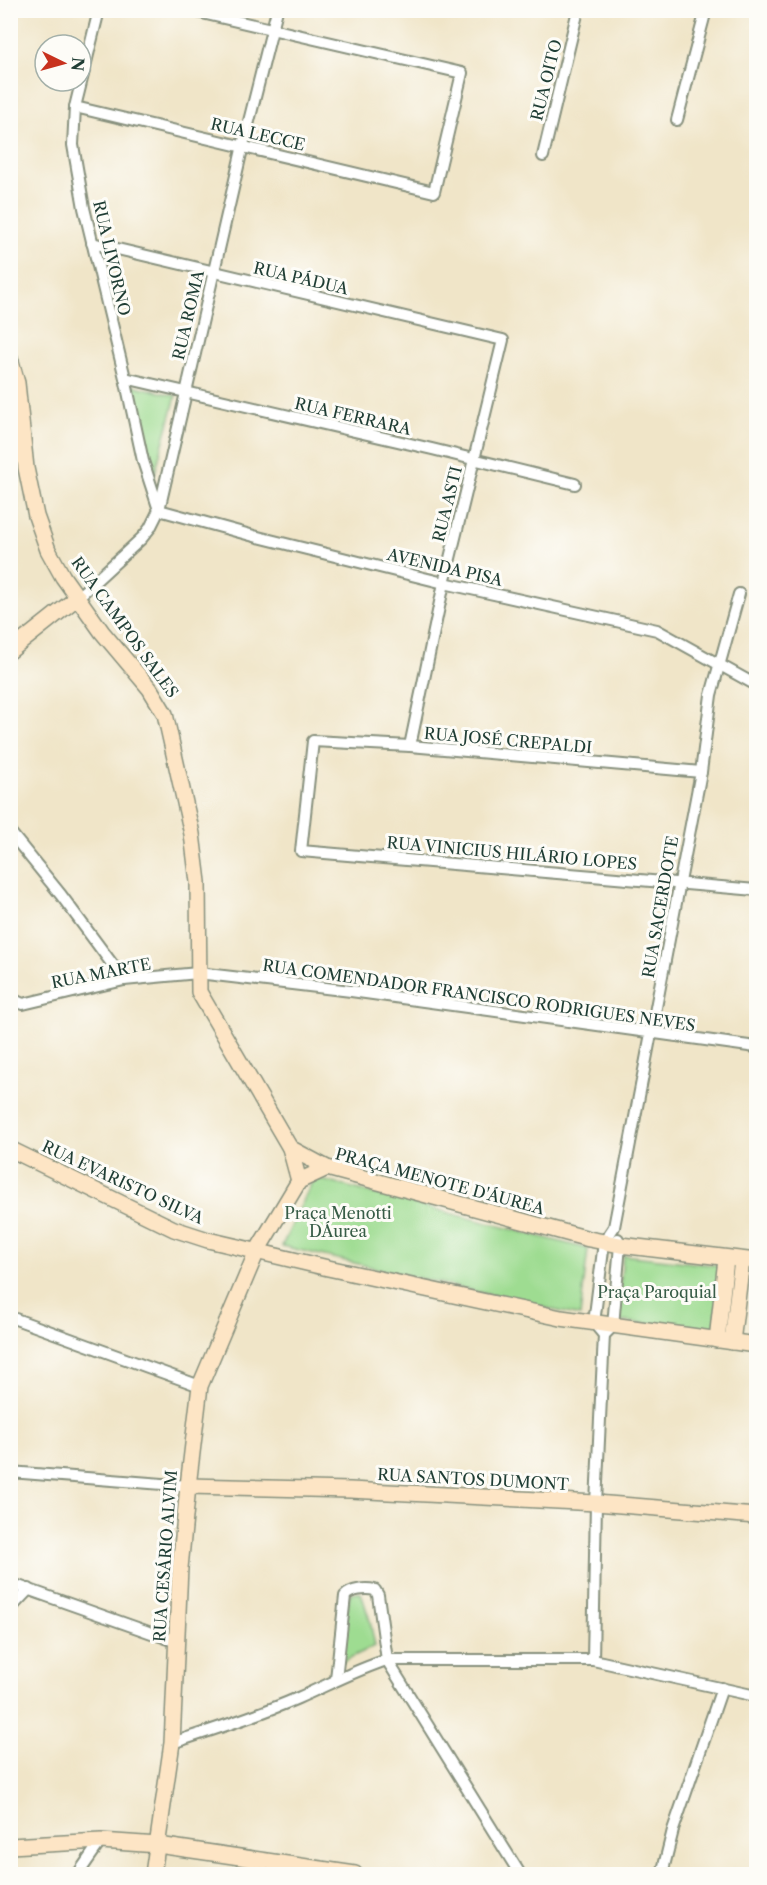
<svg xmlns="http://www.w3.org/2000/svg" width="767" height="1885" font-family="'Libre Caslon Text',serif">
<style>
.park{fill:#9edc91;stroke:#5e8c62;stroke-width:1.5}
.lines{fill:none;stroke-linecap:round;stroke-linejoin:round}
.street-casing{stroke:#88917e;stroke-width:14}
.secondary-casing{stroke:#88917e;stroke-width:18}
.street{stroke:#fff;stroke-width:10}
.secondary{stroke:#fde5c5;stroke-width:15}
.labels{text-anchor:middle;stroke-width:6;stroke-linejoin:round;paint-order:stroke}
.street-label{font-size:16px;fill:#1f3d34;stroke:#fdfcf7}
.park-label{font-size:16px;fill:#385d47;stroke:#fdfcf7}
</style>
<rect width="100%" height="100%" fill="#fdfcf7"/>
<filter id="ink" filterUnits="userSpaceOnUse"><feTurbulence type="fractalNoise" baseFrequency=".0167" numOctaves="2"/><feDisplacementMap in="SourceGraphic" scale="12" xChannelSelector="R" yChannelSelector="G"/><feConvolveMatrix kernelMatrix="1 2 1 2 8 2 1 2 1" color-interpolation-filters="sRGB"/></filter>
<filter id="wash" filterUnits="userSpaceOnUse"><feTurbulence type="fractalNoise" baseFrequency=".008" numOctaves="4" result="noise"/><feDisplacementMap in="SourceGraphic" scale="24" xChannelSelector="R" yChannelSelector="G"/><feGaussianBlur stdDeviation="1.35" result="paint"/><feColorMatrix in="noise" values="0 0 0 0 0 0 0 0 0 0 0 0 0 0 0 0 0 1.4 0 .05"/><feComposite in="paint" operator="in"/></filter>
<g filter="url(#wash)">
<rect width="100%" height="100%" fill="#f0e5c8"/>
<g class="park">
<polygon points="132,385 176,396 154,476"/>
<polygon points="314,1178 588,1249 580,1316 282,1246"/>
<polygon points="623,1255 721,1266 715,1330 617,1321"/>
<polygon points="350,1593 361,1593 370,1621 375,1646 339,1663"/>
</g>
</g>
<g filter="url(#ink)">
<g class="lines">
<g class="street-casing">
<g id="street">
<polyline points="99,10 75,107 73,145 84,208 125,378 143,461 159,510"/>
<polyline points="75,107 434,192 462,73 189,10"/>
<polyline points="677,120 706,10"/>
<polyline points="543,156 578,10"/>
<polyline points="92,243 503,340 444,583 410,746"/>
<polyline points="125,378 432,449 575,484"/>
<polyline points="159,510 254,536 444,583 657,630 756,685"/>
<polyline points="78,597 142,538 150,528 159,510 243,145 277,10"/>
<polyline points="701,772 410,746 313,741 301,851 756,890"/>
<polyline points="10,832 61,895 124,980"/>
<polyline points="10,998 23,1004 124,980 198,973 351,991 756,1047"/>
<polyline points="10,1317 200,1386"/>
<polyline points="604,1335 594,1323 604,1242 614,1227 701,772 711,695 739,594"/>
<polyline points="10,1472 188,1486"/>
<polyline points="10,1583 177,1642"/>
<polyline points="10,1609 29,1589"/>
<polyline points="593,1660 596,1503 604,1335 613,1326 620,1245 618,1239"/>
<path d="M336,1679l9,-83c6,-7 21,-8 30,-6l3,5 9,65 133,214"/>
<path d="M172,1743c43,-14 85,-27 126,-45 30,-13 57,-28 89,-38h206l163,36"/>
<polyline points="78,1874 101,1841"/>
<polyline points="662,1874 673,1830 722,1688"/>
</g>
</g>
<g class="secondary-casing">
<g id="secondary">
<polyline points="10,358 17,383 26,468 36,516 48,550 63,577 102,632 150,689 165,714 192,834 198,882 199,992 290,1148 299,1181"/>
<polyline points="10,651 78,597"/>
<polyline points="290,1148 327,1168 589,1239 620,1245 756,1261"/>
<polyline points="10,1149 174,1229 208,1240 328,1268 561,1318 756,1345"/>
<polyline points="717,1340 726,1259"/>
<polyline points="732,1342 742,1260"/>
<polyline points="188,1486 350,1490 596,1503 756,1516"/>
<polyline points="10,1846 101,1841 158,1845 355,1874"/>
<polyline points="153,1874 172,1743 180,1568 188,1486 200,1386 257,1251 299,1181 327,1168"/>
</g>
</g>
<use href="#street" class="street"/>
<use href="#secondary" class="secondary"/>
</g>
</g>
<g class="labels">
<g class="street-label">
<text transform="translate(546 80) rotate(-76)" y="6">RUA OITO</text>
<text transform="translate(258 134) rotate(13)" y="6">RUA LECCE</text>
<text transform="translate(112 258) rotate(77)" y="6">RUA LIVORNO</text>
<text transform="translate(301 278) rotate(13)" y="6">RUA PÁDUA</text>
<text transform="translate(188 315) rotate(-77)" y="6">RUA ROMA</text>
<text transform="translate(353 416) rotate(13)" y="6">RUA FERRARA</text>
<text transform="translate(447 504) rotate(-76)" y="6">RUA ASTI</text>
<text transform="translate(445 567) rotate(13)" y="6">AVENIDA PISA</text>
<text transform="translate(125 627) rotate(54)" y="6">RUA CAMPOS SALES</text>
<text transform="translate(508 740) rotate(5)" y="6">RUA JOSÉ CREPALDI</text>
<text transform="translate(512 853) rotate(5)" y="6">RUA VINICIUS HILÁRIO LOPES</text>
<text transform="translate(660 907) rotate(-80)" y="6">RUA SACERDOTE</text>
<text transform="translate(101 973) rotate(-11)" y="6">RUA MARTE</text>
<text transform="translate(479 995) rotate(8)" y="6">RUA COMENDADOR FRANCISCO RODRIGUES NEVES</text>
<text transform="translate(440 1181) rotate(15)" y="6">PRAÇA MENOTE D'ÁUREA</text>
<text transform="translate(123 1182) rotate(25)" y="6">RUA EVARISTO SILVA</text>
<text transform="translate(473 1479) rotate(3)" y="6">RUA SANTOS DUMONT</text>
<text transform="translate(165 1556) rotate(-86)" y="6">RUA CESÁRIO ALVIM</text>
</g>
<g class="park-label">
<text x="338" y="1219">Praça Menotti<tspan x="338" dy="18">DÁurea</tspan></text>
<text x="657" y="1298">Praça Paroquial</text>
</g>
</g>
<rect width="767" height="1885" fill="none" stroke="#fdfcf7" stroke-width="36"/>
<g transform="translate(63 63) rotate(95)"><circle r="28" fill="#fdfcf7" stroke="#a4b0a9" stroke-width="1.5"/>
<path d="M0-4.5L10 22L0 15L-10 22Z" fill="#c8321e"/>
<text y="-9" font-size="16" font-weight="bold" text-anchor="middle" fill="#1f3d34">N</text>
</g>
</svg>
